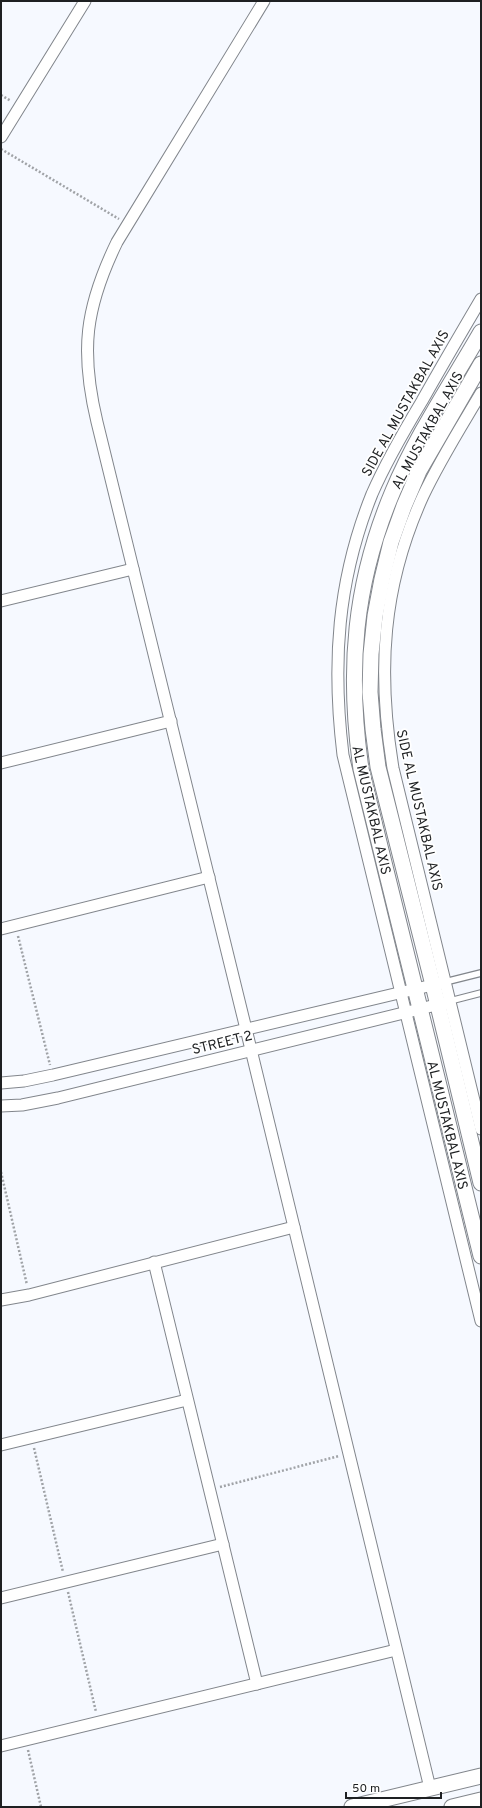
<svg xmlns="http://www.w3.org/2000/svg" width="482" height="1808" font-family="Overpass,sans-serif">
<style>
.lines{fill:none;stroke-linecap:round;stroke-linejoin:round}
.lane-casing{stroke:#82868c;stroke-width:8}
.street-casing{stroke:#82868c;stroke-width:13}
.secondary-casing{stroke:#82868c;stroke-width:17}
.path{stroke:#a0a3a7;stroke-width:2.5;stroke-dasharray:2 2;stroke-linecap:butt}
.lane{stroke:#fff;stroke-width:5.5}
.street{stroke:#fff;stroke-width:11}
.secondary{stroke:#fff;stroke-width:15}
.labels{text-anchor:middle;stroke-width:3.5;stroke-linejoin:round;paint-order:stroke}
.street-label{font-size:14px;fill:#1e2022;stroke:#fff}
</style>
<rect width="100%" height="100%" fill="#f6f9ff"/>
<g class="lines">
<g class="lane-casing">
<g id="lane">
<polyline points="445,982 481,973"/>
<polyline points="450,1001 481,993"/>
</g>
</g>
<g class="street-casing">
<g id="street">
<path d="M264,1l-147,241c-32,66 -37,109 -20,180l149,607 184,759"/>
<polyline points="1,137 85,1"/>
<path d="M481,299c-20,34 -40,68 -59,102 -18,30 -36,61 -50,93 -35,87 -40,170 -29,261l138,566"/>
<path d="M481,393c-20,34 -41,67 -58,103 -41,90 -46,175 -30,272l88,361"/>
<polyline points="1,601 133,569"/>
<polyline points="1,763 171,721"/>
<polyline points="1,929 209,877"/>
<polyline points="1,1083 24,1081 53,1075 441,983"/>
<polyline points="1,1106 22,1105 58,1098 444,1003"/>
<polyline points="154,1262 257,1684"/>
<polyline points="1,1300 29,1295 294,1227"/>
<polyline points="1,1445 187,1400"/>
<polyline points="1,1598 223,1544"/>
<polyline points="1,1746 396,1650"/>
</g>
</g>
<g class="secondary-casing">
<g id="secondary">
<path d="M481,332c-30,52 -65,104 -88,159 -39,92 -46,179 -32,278l120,487"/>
<polyline points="481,364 419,471 404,506 391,542 382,579 375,616 371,654 370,692 373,729 378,767 433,985 481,1183"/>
<polyline points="352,1807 481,1776"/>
<polyline points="452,1807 481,1800"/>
</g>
</g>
<g class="path">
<polyline points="1,95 11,101"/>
<polyline points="1,149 119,219"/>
<polyline points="18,936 50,1065"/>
<polyline points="1,1172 27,1285"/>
<polyline points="34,1448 63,1572"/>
<polyline points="220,1487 339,1456"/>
<polyline points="68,1592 96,1712"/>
<polyline points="28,1750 41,1807"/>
</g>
<use href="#lane" class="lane"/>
<use href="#street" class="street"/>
<use href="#secondary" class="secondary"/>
</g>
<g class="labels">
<g class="street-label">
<text transform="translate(405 403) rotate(-61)" y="5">SIDE AL MUSTAKBAL AXIS</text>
<text transform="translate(427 430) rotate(-61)" y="5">AL MUSTAKBAL AXIS</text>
<text transform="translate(372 810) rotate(77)" y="5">AL MUSTAKBAL AXIS</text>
<text transform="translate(420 810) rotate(77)" y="5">SIDE AL MUSTAKBAL AXIS</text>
<text transform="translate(222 1042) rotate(-14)" y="5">STREET 2</text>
<text transform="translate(448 1125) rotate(76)" y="5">AL MUSTAKBAL AXIS</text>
</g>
</g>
<rect width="482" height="1808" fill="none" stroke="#1e2022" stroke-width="4"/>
<path d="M346 1792v6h95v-6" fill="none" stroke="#1e2022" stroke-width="2"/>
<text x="352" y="1792" font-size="12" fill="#1e2022" stroke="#ffffff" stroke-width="3" paint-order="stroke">50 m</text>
</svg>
